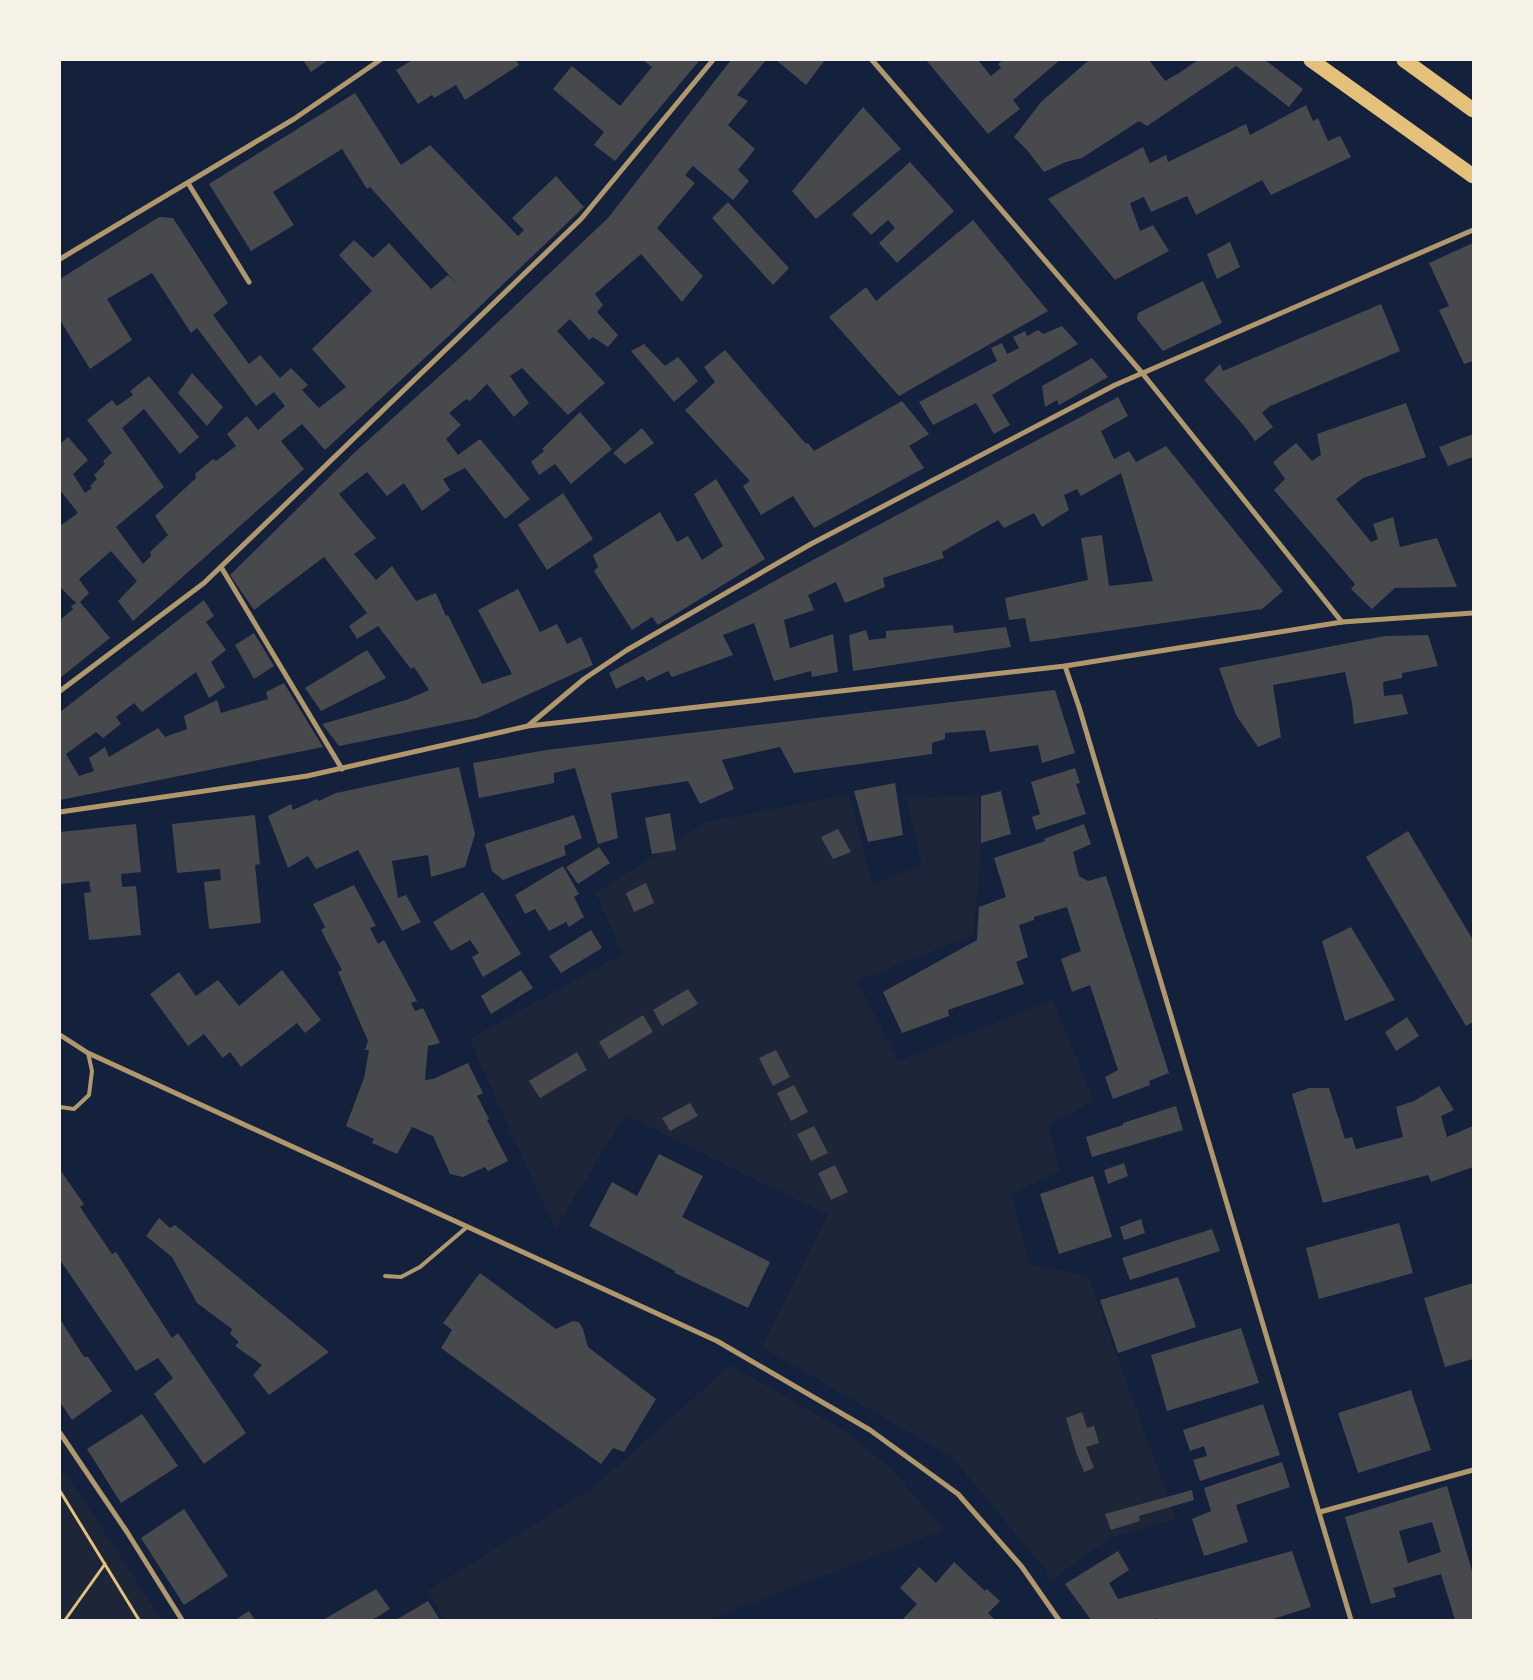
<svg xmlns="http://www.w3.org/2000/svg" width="1533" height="1680" font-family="Roboto,sans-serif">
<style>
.green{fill:#1d2539}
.building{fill:#48494c;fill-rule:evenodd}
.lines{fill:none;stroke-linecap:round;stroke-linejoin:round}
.path{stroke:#e5c07b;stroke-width:3}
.service{stroke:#b1986c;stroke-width:4}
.minor{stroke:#b1986c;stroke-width:5}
.motorway{stroke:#e5c07b;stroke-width:15}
</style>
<rect width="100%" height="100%" fill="#14213d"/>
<g class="green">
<polygon points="849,794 872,885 922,865 906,798 979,795 981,860 973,935 857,981 898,1061 1053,1000 1094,1101 1048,1125 1060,1171 1011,1194 1030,1264 1088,1276 1176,1519 1110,1538 1053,1579 952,1457 762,1347 828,1215 625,1115 555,1229 469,1039 623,954 596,893 706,822"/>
<polygon points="730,1365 845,1431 893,1470 944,1530 707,1620 445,1620 427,1591 594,1487"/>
<polygon points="65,1472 162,1620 60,1620 60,1476"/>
</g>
<g class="building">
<polygon points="303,60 328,60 311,72"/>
<polygon points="412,60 516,60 519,65 465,100 456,85 434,98 432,95 418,104 396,70"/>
<polygon points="643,60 698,60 699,61 615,161 594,145 604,132 553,89 572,66 620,106 652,67"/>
<polygon points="731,60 766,60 737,95 748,101 728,125 755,149 738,170 749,181 733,200 693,166 685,175 695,183 657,228 703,276 682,302 641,254 595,294 603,305 597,312 618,335 608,347 593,337 589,340 570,319 557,331 605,383 568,415 522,368 510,376 529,403 514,417 487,384 470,401 466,399 449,413 461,425 446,439 458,455 480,439 530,499 505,519 465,468 443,479 450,490 422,511 404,483 387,496 367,472 339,494 376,538 354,554 376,580 392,566 416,601 436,593 446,616 448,615 482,684 512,674 478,610 518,589 540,632 557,624 567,644 581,637 593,665 477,718 339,746 322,724 406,700 429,690 414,667 411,669 378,626 357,639 349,626 367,613 324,557 254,610 230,575 355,452 463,355 608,218"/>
<polygon points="776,60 825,60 806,85"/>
<polygon points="926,60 978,60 991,76 1001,68 998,64 1003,60 1060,60 1013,100 1020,109 988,134"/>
<polygon points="1089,60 1149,60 1165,81 1179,73 1198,60 1265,60 1303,89 1289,107 1236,66 1147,126 1139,121 1082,158 1066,162 1044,172 1027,150 1014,137 1041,102"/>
<polygon points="355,93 401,165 430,145 518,236 524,230 512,218 556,176 584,207 453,332 325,450 302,424 281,441 304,469 133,621 118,601 137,581 111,551 79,579 89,593 80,602 110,638 60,678 60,620 73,609 71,606 76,603 60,587 60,526 78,513 60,490 60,444 68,437 88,460 73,474 85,493 92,488 90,486 97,479 94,475 105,464 103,461 112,453 87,420 112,400 117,406 133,395 130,391 149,376 199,437 180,454 144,409 122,428 164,487 116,527 143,564 151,556 150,552 168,535 155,516 196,478 195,474 213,459 216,461 236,446 227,434 247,416 258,430 285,406 274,392 256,406 197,328 191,333 152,273 107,299 132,340 90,369 60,320 60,279 159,217 173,218 228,303 213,315 249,364 260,355 280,378 291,368 308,385 302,390 319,408 346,387 312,349 372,291 339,255 354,240 373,258 389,243 431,289 448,275 458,285 370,187 367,189 342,149 273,192 294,225 251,251 209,184"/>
<polygon points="1306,105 1313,121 1318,118 1328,141 1340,136 1351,157 1271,195 1262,180 1196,215 1187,196 1151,212 1144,197 1130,203 1140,231 1153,225 1169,251 1115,280 1048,199 1143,147 1150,163 1166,155 1168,162 1246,124 1250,135"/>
<polygon points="863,107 901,149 816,219 792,191"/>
<polygon points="910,162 954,211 897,263 879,243 895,228 888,220 871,235 852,214"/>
<polygon points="728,202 789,268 773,285 712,218"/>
<polygon points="973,220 1048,311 899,396 829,317 866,287 876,301"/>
<polygon points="1230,242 1240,267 1217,279 1207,254"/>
<polygon points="1473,243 1473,361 1464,364 1439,310 1449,306 1429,263"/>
<polygon points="1203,281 1222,323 1163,351 1137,319 1138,313"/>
<polygon points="1381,304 1400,351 1270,406 1262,413 1273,427 1255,441 1245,427 1204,380 1220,364 1223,371"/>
<polygon points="1062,326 1078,344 992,395 1010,425 994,434 976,403 933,425 919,402 997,361 991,348 1002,343 1007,354 1019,348 1013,337 1025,331 1027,336 1038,330 1043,334"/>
<polygon points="644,344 665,366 678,357 698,381 674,402 631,351"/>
<polygon points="725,350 806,444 808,443 814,451 902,401 929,434 909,446 924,468 814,528 793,496 761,515 743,486 750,481 685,410 715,382 704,367"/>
<polygon points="1092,358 1108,377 1059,405 1057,400 1045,407 1042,386"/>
<polygon points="192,373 223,407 207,426 178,393"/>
<polygon points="1118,397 1128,416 1101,431 1114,459 1129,451 1136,462 1166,446 1283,591 1262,609 1030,642 1025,618 1009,620 1005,598 1088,580 1081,538 1102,535 1109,586 1153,581 1121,473 1081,496 1077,489 1064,495 1069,510 1042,527 1034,513 1004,528 998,520 942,552 944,558 883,578 885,587 845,603 836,582 808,595 814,610 784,620 790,648 833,634 838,672 812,677 811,671 774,681 754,623 723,635 733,655 672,677 668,671 647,681 643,676 616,689 609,673 798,568"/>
<polygon points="1406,403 1426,457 1363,478 1336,499 1371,542 1378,539 1373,524 1393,517 1400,547 1437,538 1457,587 1395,588 1372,609 1351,589 1355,584 1274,490 1285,479 1273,462 1296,443 1312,461 1321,455 1317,434"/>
<polygon points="580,412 612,449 571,484 555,464 539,475 531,462 544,451 542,449"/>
<polygon points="642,428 654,443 625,464 613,453"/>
<polygon points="1473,434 1473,457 1448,466 1439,447"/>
<polygon points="716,479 765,559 658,625 652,617 632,630 594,571 598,567 593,555 660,512 677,542 688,536 702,560 723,546 694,494"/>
<polygon points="563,493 593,539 547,570 518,525"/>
<polygon points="204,600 214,616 206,622 226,650 211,662 225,687 209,698 196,672 142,712 134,703 116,717 121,724 103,738 96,732 66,754 79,776 94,771 89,758 105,747 109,757 158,728 165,737 187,729 184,716 217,700 221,713 268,699 266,692 284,683 323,747 60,800 60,712"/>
<polygon points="953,625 954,633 1006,627 1011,647 853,671 849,635 866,630 869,640 886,638 886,631"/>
<polygon points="254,633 274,666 254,679 235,645"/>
<polygon points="1428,635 1438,666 1402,673 1402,678 1383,682 1384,696 1402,694 1408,714 1354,724 1352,703 1345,672 1273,685 1281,737 1258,747 1236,715 1219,668 1385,636"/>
<polygon points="367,650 386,678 321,711 305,688"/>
<polygon points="1055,690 1075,753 1042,763 1038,745 990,752 985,730 945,733 945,739 932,743 932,754 794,773 780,747 722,760 734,789 700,804 688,781 611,793 618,838 598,844 575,768 554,773 554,783 479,798 473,763 546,750"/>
<polygon points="459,767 475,834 465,867 431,877 428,855 392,861 398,898 406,895 421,922 402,931 358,850 316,869 308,856 288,868 268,816 291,804 293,810 317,799 319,801 336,793"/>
<polygon points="1075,768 1080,783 1076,784 1086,814 1036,830 1032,817 1040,814 1031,782"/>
<polygon points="895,783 903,835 868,842 854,791"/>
<polygon points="1001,791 1011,834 981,843 981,796"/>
<polygon points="670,813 676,850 652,854 645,818"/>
<polygon points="255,815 260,864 255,865 261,923 209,929 204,882 221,880 220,869 177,873 172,824"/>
<polygon points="574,815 582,838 564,846 566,855 503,880 492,871 485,844"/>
<polygon points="136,824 141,872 121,874 122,887 136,886 141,935 89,940 84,893 91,892 89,881 60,884 60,832"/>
<polygon points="1084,824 1091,844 1073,852 1079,876 1088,881 1106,876 1169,1073 1149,1081 1150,1085 1113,1099 1105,1077 1118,1070 1090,985 1072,992 1061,959 1081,951 1067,907 1034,917 1034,920 1019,925 1028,957 1016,962 1024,984 948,1010 949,1016 902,1033 883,992 977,940 979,907 1006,897 994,858 1045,841 1044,839"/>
<polygon points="838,829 851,852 833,859 821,837"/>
<polygon points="1408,831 1473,940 1473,1022 1466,1026 1366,857"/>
<polygon points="599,847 610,863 578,884 566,867"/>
<polygon points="563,866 579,894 574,897 584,917 569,927 566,922 549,931 535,909 525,914 515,895"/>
<polygon points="646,883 654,903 634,912 626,893"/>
<polygon points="354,885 376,926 370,928 378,944 384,940 417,1001 411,1003 415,1011 423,1008 440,1043 428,1046 425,1080 433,1079 468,1063 483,1093 477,1096 489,1119 487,1120 508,1161 488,1171 485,1167 463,1177 450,1174 433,1136 412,1127 397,1154 372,1143 374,1139 346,1126 364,1078 369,1050 365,1050 368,1041 338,972 342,970 321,930 325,927 313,904"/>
<polygon points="483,892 521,954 483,977 472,957 479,953 470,940 451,951 433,922"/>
<polygon points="1351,927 1395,1000 1345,1021 1322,941"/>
<polygon points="591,930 602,948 561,973 549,956"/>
<polygon points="282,970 321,1020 305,1033 297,1023 241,1067 230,1052 223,1058 204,1034 188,1046 150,994 179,972 196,996 218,980 239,1006"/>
<polygon points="521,970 533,988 491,1014 481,996"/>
<polygon points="688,989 698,1004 662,1026 653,1010"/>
<polygon points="643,1015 653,1032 609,1059 599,1042"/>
<polygon points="1407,1017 1419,1036 1396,1051 1385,1032"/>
<polygon points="776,1050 790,1077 773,1086 759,1058"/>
<polygon points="577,1052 587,1070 540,1098 529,1081"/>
<polygon points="794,1085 808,1112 791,1121 777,1093"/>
<polygon points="1439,1086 1454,1110 1441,1116 1447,1137 1473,1126 1473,1167 1431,1182 1428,1175 1323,1203 1292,1094 1309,1088 1329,1088 1345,1139 1352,1137 1356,1149 1403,1137 1396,1107 1414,1101"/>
<polygon points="690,1103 698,1116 670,1131 662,1118"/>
<polygon points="1176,1106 1183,1130 1092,1157 1086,1137 1123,1125 1123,1123"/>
<polygon points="814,1126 828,1153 811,1161 797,1134"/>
<polygon points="659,1154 703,1176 682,1217 770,1262 748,1308 675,1273 675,1271 589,1226 612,1182 637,1196"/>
<polygon points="1124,1163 1128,1176 1108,1184 1104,1170"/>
<polygon points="835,1165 848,1192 831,1200 818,1173"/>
<polygon points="60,1170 84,1204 80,1207 112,1254 116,1252 172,1338 178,1333 246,1433 204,1464 154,1394 173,1378 158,1358 136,1371 60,1260"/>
<polygon points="1093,1176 1112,1237 1059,1254 1040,1194"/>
<polygon points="159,1218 170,1228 175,1225 329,1352 269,1395 253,1375 262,1365 235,1346 239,1342 230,1334 232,1329 197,1303 172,1257 146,1236"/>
<polygon points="1141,1219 1145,1233 1124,1240 1120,1227"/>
<polygon points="1399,1223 1413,1273 1319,1299 1306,1248"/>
<polygon points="1212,1229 1220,1251 1130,1280 1122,1258"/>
<polygon points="480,1273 556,1329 573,1321 579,1322 583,1329 588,1347 656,1399 624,1452 613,1448 601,1464 441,1348 452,1330 443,1323"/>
<polygon points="1178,1277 1196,1327 1118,1353 1100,1300"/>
<polygon points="1473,1283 1473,1359 1445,1367 1424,1298"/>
<polygon points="60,1319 84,1357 88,1357 112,1391 72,1420 60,1402"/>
<polygon points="1241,1328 1259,1383 1167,1411 1151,1355"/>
<polygon points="1411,1390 1431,1450 1358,1473 1338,1413"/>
<polygon points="1263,1404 1280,1455 1200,1481 1193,1460 1207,1456 1204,1446 1190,1451 1183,1430"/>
<polygon points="1082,1412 1087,1428 1094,1426 1099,1443 1086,1447 1094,1468 1084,1472 1076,1452 1066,1418"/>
<polygon points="142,1414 178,1466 121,1503 87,1449"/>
<polygon points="1282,1462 1290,1487 1236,1505 1248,1542 1204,1556 1192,1519 1211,1511 1204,1488"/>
<path d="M1447,1486l26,88v46h-18l-14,-46 -48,14 3,9 -25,7 -26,-87zM1432,1522l9,30 -33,11 -9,-32z"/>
<polygon points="1192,1490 1194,1500 1139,1516 1140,1521 1111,1530 1105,1514"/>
<polygon points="184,1509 228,1576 184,1605 141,1538"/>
<polygon points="1118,1551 1129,1570 1109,1583 1118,1599 1292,1551 1311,1607 1270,1620 1158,1620 1156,1618 1153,1620 1091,1620 1065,1584"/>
<polygon points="954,1562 985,1591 987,1589 1000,1601 988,1613 995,1620 902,1620 917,1604 900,1588 919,1567 936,1583"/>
<polygon points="376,1589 390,1609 372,1620 323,1620"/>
<polygon points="428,1601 440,1620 396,1620"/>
<polygon points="249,1611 255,1620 235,1620"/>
</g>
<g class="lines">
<g class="path">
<polyline points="60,1491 139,1620"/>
<polyline points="65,1620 105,1564"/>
</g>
<g class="service">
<polyline points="60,1107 74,1109 89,1095 92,1071 88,1053"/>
<polyline points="385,1276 401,1277 420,1267 467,1227"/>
</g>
<g class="minor">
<polyline points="872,60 1143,374 1342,622"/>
<polyline points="188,183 249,282"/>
<polyline points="60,259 294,119 380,60"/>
<polyline points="221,567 342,769"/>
<polyline points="1065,666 1079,707 1351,1620"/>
<polyline points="60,691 204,583 581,219 713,60"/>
<polyline points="529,725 584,679 627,650 811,544 1115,385 1473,230"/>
<polyline points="60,812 307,776 528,726 1065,666 1342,622 1473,613"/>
<polyline points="60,1035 88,1053 717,1341 870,1430 958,1494 1022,1567 1059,1620"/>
<polyline points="60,1433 127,1532 182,1620"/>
<polyline points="1320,1512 1473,1470"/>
</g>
<g class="motorway">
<polyline points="1311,60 1473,176"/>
<polyline points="1404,60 1473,110"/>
</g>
</g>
<rect width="1533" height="1680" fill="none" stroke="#f6f1e7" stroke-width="122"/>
</svg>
